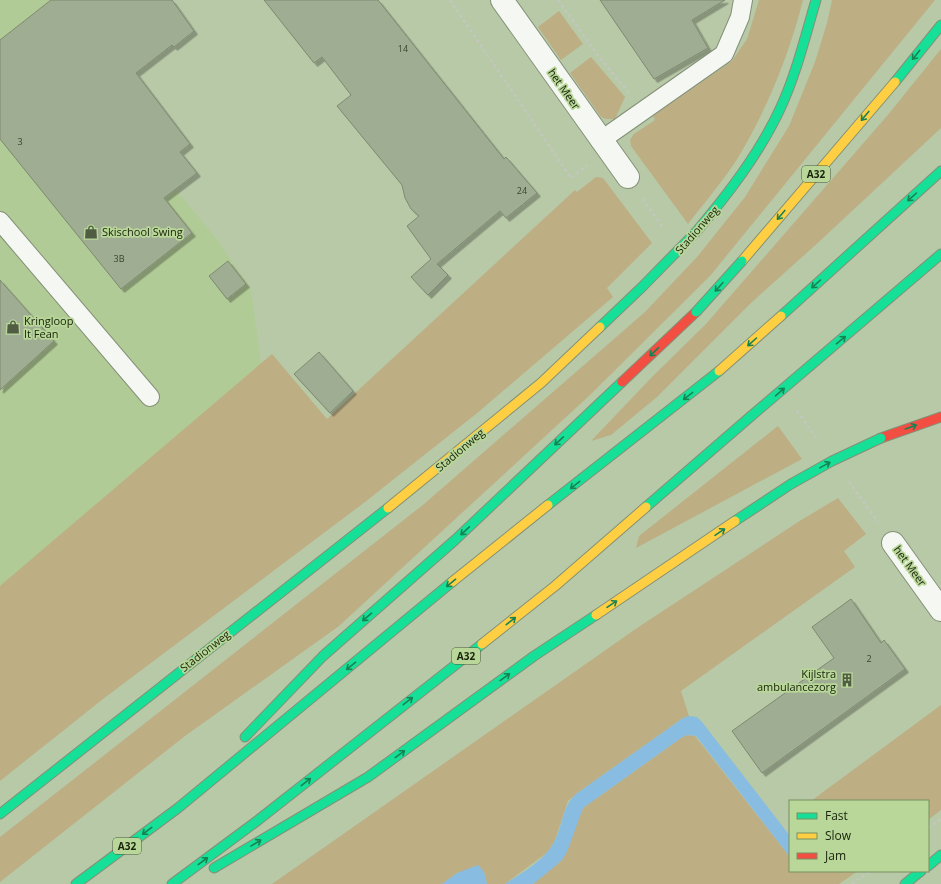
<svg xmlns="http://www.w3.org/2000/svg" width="941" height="884" font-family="'Open Sans',sans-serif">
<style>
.built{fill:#b1cb96}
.green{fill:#bdae84}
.water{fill:#88bce0}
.building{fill:#9fad92;stroke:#7e8a71;filter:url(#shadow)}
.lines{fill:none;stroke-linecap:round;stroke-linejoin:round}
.lane-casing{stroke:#849077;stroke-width:20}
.street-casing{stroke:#849077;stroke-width:24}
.fast-casing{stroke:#849077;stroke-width:11}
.slow-casing{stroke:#849077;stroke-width:11}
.jam-casing{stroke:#849077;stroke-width:11}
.path{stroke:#c3c7be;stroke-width:2.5;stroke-dasharray:3 3;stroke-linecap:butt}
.lane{stroke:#f4f7f2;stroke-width:18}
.street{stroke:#f4f7f2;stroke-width:22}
.fast{stroke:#16e098;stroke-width:9}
.slow{stroke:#ffcf43;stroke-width:9}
.jam{stroke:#f24e42;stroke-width:9}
.fast-bridge-casing{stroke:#849077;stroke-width:11;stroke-linecap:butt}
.slow-bridge-casing{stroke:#849077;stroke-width:11;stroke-linecap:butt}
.fast-bridge{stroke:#16e098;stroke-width:9}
.slow-bridge{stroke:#ffcf43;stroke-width:9}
.oneway{stroke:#178252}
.labels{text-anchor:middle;stroke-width:3.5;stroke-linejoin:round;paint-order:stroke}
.number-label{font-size:9px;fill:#3a462d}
.shield{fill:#b9d799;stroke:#485936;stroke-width:1}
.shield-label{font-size:10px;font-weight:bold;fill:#18230b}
.street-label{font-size:11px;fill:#18230b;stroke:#b9d799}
.poi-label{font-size:11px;fill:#18230b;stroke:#b9d799;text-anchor:start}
</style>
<defs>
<filter id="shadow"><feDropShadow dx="3.5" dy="3.5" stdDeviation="0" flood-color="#0004"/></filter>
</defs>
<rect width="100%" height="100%" fill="#b8c9a7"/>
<polygon class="built" points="0,0 169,0 86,68 159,169 219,242 251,289 266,401 0,673"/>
<g class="green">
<path d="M759,0h44c-14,55 -35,107 -64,156 -15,24 -34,46 -51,68l-57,-78 -1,-6 4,-6 21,-14 -2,-4 79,-55 15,-22z"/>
<polygon points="832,0 935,0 710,276 590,395 339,626 185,736 0,882 0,837 424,504 645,312 697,257 745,197 789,126 815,62 827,23"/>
<polygon points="559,11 583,44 561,60 538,27"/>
<polygon points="941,49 941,128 821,240 751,303 657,397 611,435 591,441 653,376 706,324 887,116"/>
<polygon points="591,57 625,97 615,119 606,119 601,117 570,73"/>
<polygon points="596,177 603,178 652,243 607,288 613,297 476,414 365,502 103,699 0,781 0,586 272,354 327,419 575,190 577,192"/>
<polygon points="778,426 802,459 636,548 639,536"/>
<polygon points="838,498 866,534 844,551 855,567 681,691 689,716 683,718 576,794 568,801 555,840 548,852 505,884 487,884 484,872 457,873 442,884 272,884 637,628 798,522"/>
<polygon points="941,705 941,810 928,820 928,801 811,801"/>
<polygon points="687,735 695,736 790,857 790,871 858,871 839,884 533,884 562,860 583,808 681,738"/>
</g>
<g class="water">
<path d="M689,716l8,1 5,5 88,114v21l-94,-121 -9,-1 -6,3 -98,70 -16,44 -5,8 -14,12 -15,12h-28c18,-12 39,-23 49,-42 9,-16 8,-36 22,-48l107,-76z"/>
<polygon points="478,865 484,872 487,884 442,884 457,873"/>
</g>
<g class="building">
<polygon points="51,0 172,0 194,31 174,47 172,45 136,73 190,144 180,152 197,173 164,198 192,233 121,289 0,139 0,40"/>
<polygon points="264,0 378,0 504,159 506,157 537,193 506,218 500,211 437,264 448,275 428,295 411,277 431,259 407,226 419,216 411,209 405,198 402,185 337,106 351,95 322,57 314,63"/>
<polygon points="600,0 725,0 692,20 708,48 654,79"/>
<polygon points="228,261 246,284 227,299 209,276"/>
<polygon points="0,280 54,341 0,390"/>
<polygon points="319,352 353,391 330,413 294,374"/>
<polygon points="851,599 881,643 884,640 905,669 762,773 732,731 834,658 812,627"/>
</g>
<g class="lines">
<g class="lane-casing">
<g id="lane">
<polyline points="600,141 724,54 740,17 743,0"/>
<polyline points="0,221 150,397"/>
</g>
</g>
<g class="street-casing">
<g id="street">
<polyline points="502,0 628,177"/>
<polyline points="893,543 941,610"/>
</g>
</g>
<g class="fast-casing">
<g id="fast">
<polyline points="895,82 941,25"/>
<path d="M696,232c32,-38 63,-78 84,-123 16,-34 25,-72 36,-109"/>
<polyline points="781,316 941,171"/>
<polyline points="600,327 642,287"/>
<polyline points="811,365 941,254"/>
<polyline points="548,505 719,371"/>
<polyline points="646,507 750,417"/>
<polyline points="735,521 791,484"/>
<polyline points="245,737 323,656 455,540 622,382"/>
<polyline points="0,814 388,508"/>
<polyline points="928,866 941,855"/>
<polyline points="214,868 368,777 534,656 596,615"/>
<polyline points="76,884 178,808 452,582"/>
<polyline points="172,884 257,821 482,644"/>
<polyline points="905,884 921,871"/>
</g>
</g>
<g class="slow-casing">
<g id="slow">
<polyline points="742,261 895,82"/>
<polyline points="388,508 541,383 600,327"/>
<polyline points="452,582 548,505"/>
<polyline points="596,615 735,521"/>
<polyline points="482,644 555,586 646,507"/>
</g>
</g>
<g class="jam-casing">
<g id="jam">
<polyline points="622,382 696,312"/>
<polyline points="881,438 941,417"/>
</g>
</g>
<g class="path">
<polyline points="450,0 571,178 587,165"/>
<polyline points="558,0 599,57 628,92"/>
<polyline points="643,199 663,228"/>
<polyline points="797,411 817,439"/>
<polyline points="849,482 878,522"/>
<polyline points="928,828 941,819"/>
<polyline points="852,884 870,871"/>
</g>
<use href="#lane" class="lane"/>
<use href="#street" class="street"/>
<use href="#fast" class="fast"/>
<use href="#slow" class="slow"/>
<use href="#jam" class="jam"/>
<g class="fast-bridge-casing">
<g id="fast-bridge">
<polyline points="642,287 696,232"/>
<polyline points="696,312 742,261"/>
<polyline points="750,417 811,365"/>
<polyline points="791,484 832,461 881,438"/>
</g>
</g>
<g class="slow-bridge-casing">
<polyline id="slow-bridge" points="719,371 781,316"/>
</g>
<use href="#fast-bridge" class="fast-bridge"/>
<use href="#slow-bridge" class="slow-bridge"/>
</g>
<defs><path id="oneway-shaft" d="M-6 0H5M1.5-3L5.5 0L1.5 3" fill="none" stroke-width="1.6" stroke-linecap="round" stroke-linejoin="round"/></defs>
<g class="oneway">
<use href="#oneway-shaft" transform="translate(916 55) rotate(129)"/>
<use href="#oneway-shaft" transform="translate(865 116) rotate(130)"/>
<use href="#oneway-shaft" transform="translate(912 197) rotate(138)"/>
<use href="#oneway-shaft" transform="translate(781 215) rotate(130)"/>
<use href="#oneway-shaft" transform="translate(816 284) rotate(138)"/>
<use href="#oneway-shaft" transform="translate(719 287) rotate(132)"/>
<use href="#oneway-shaft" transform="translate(841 340) rotate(-40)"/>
<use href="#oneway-shaft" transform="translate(752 342) rotate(138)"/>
<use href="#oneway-shaft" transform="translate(654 352) rotate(137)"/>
<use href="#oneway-shaft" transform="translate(780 392) rotate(-41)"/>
<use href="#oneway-shaft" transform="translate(688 396) rotate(142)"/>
<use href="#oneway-shaft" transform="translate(911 427) rotate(-20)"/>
<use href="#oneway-shaft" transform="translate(559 441) rotate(137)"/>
<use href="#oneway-shaft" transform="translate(825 465) rotate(-29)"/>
<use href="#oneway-shaft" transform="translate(575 485) rotate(142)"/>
<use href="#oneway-shaft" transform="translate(465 531) rotate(137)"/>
<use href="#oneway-shaft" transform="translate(720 532) rotate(-34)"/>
<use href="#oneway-shaft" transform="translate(451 583) rotate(141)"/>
<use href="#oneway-shaft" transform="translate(612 604) rotate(-34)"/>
<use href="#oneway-shaft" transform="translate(367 617) rotate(139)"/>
<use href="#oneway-shaft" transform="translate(511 621) rotate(-38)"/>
<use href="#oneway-shaft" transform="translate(351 666) rotate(141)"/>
<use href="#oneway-shaft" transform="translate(505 677) rotate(-36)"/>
<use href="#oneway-shaft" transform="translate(408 701) rotate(-38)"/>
<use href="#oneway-shaft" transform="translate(400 754) rotate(-36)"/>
<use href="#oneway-shaft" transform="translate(306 782) rotate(-38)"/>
<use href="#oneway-shaft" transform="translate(147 831) rotate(143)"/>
<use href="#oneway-shaft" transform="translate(256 843) rotate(-31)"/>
<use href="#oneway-shaft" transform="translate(203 861) rotate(-37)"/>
</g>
<defs>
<g id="shop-bare" transform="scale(1.08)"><path d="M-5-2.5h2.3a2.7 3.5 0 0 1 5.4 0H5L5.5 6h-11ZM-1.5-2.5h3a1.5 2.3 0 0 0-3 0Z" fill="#505d42" stroke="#b9d799" stroke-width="2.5" paint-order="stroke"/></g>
<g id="building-bare" transform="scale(1.08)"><path d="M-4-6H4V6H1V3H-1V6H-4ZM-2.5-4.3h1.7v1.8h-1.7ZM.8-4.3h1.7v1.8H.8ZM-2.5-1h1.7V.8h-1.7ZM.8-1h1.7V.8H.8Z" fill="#505d42" stroke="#b9d799" stroke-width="2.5" paint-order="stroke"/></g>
</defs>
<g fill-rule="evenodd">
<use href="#shop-bare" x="91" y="232"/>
<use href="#shop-bare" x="13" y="327"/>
<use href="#building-bare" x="847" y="680"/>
</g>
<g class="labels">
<g class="number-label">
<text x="403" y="52">14</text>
<text x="20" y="145">3</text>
<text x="522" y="194">24</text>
<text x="119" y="262">3B</text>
<text x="869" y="662">2</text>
</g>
<g class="shield">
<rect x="802" y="166" width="28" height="16" rx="3"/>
<rect x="452" y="648" width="28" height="16" rx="3"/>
<rect x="113" y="838" width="28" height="16" rx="3"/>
</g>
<g class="shield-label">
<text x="816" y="178">A32</text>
<text x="466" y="660">A32</text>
<text x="127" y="850">A32</text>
</g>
<g class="street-label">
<text transform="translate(564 89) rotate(55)" y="4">het Meer</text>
<text transform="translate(697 230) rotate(-49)" y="4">Stadionweg</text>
<text transform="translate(460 450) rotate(-40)" y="4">Stadionweg</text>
<text transform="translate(910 566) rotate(54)" y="4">het Meer</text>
<text transform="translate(205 651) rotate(-38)" y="4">Stadionweg</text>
</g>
<g class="poi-label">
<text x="102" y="236">Skischool Swing</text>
<text x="24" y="325">Kringloop<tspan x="24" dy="13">It Fean</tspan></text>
<text x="836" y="678" text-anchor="end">Kijlstra<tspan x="836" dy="13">ambulancezorg</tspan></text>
</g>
</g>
<rect x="789" y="800" width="140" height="72" fill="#b9d799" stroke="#798f60"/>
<rect x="797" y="813" width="20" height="6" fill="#16e098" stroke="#798f60"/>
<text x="825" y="820" font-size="12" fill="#18230b">Fast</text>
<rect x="797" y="833" width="20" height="6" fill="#ffcf43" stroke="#798f60"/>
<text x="825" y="840" font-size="12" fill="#18230b">Slow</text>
<rect x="797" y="853" width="20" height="6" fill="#f24e42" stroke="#798f60"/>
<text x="825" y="860" font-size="12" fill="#18230b">Jam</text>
</svg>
